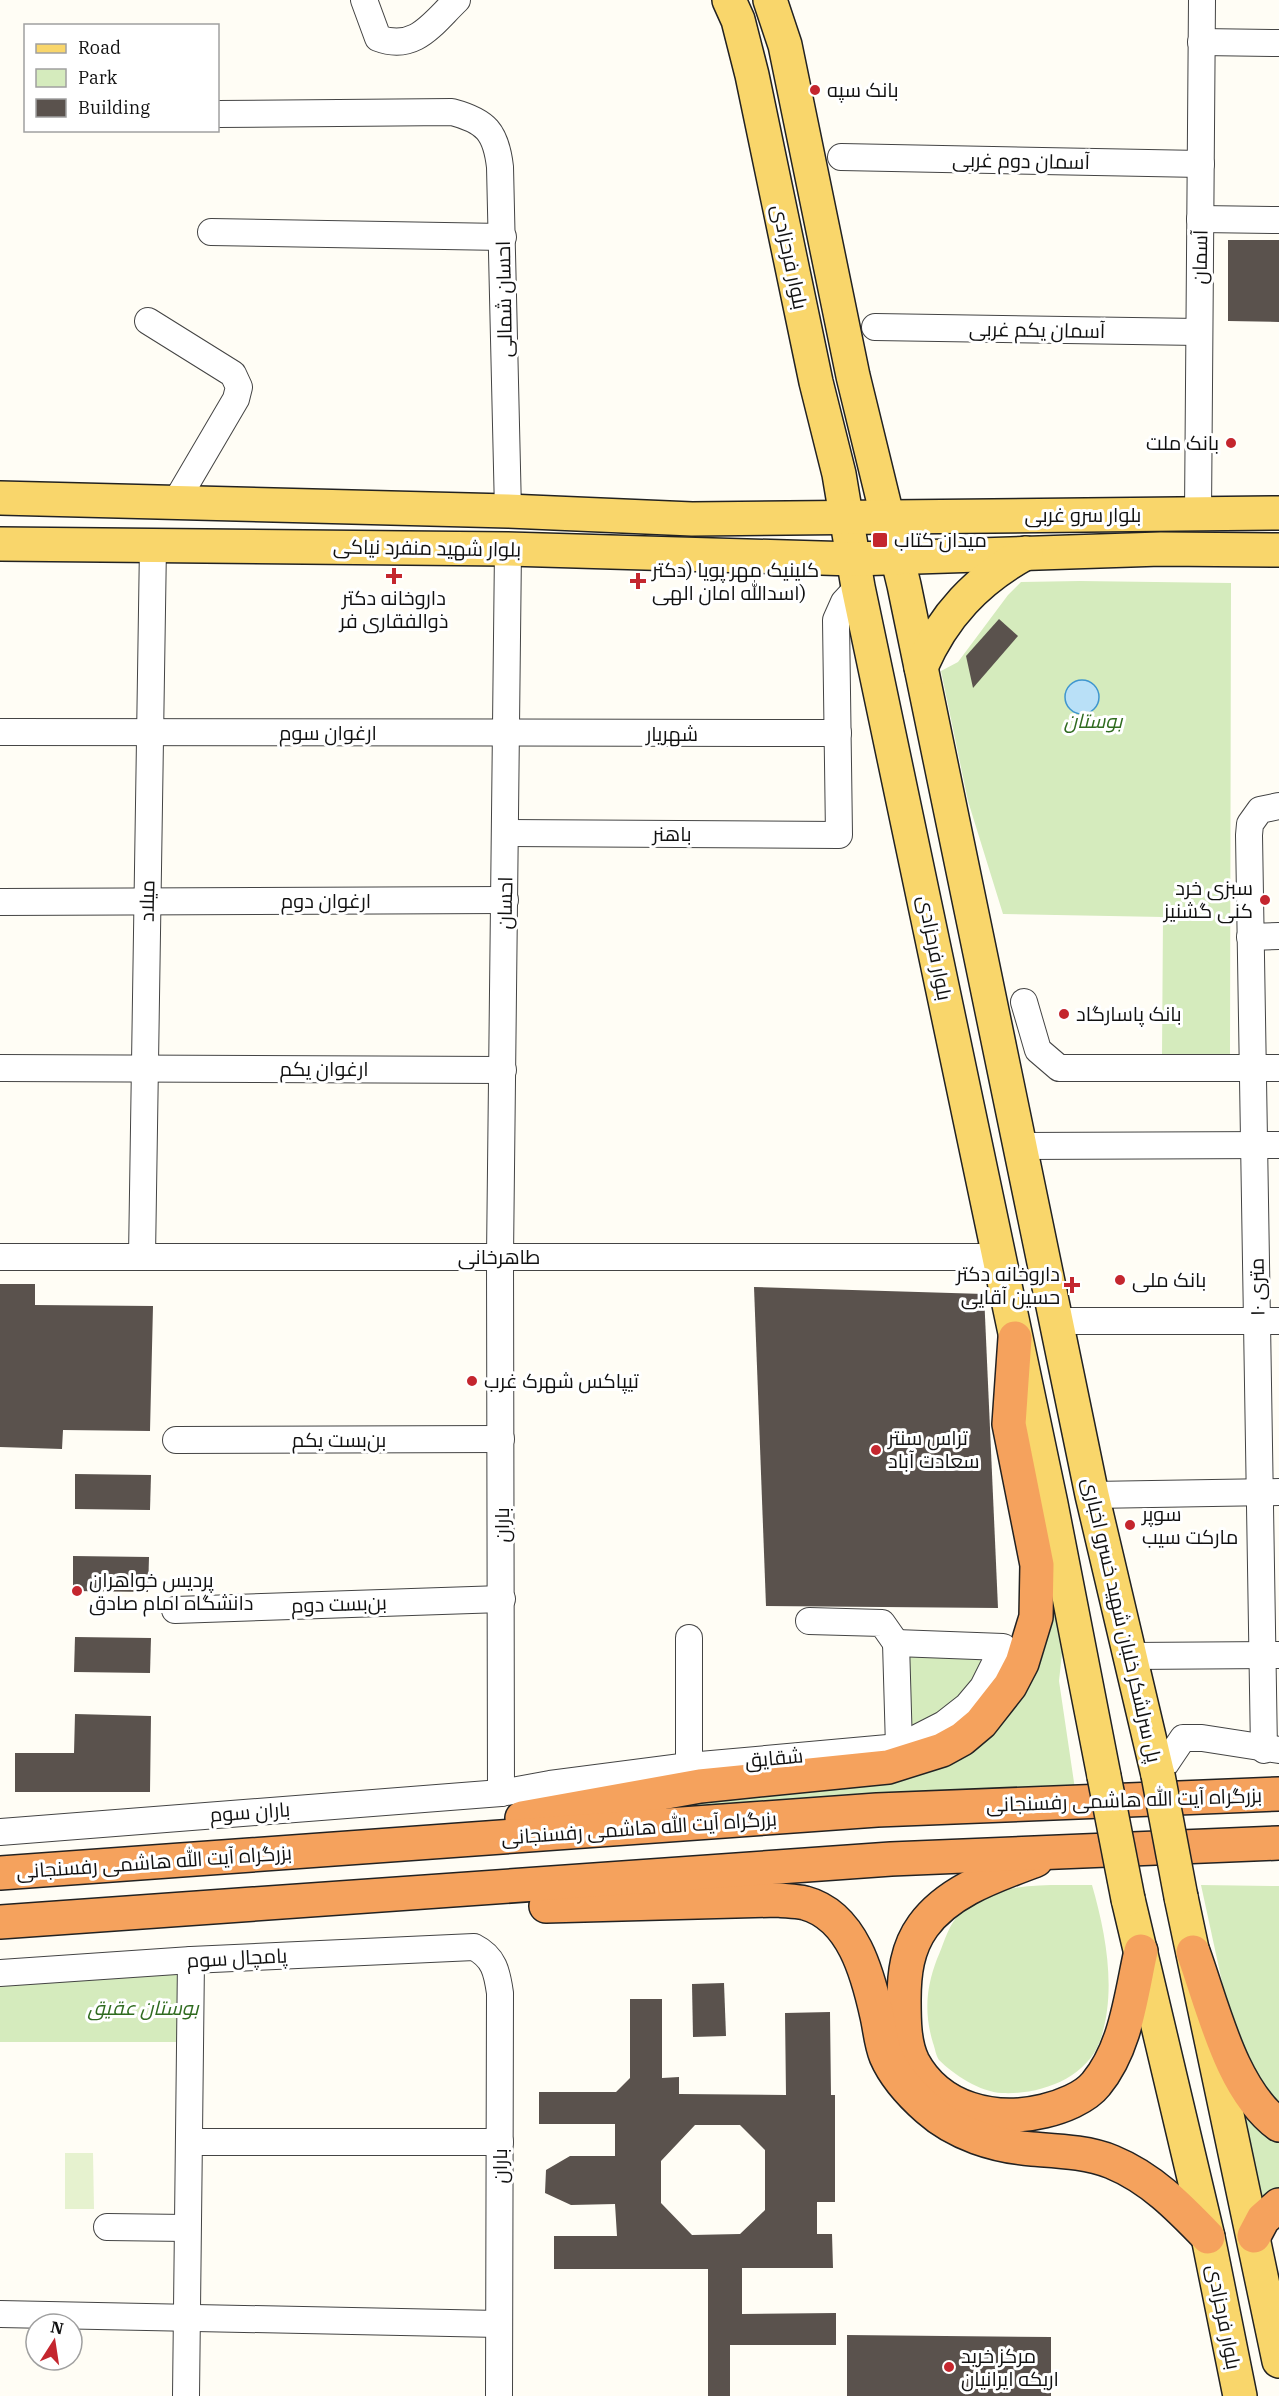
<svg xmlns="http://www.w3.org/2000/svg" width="1279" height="2396" font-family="'IBM Plex Serif',Cairo,serif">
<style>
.green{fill:#d5ebbd}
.pitch{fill:#e6f2cf}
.water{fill:#b9e0f7;stroke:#3f96cf;stroke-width:1.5}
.building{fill:#5a524d;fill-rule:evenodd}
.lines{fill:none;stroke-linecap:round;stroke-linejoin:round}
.minor-casing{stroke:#444;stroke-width:28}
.major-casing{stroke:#222;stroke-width:36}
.highway-casing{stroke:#222;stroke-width:36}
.minor{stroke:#fff;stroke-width:26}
.major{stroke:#f9d66b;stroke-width:33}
.highway{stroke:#f5a25d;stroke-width:33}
.major-bridge-casing{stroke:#222;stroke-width:36;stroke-linecap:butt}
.major-bridge{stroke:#f9d66b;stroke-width:33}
.poi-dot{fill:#c4262e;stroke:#fff;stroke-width:2}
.labels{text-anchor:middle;stroke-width:6;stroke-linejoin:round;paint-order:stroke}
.poi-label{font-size:20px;fill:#111;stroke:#fff;text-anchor:start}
.street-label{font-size:20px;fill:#111;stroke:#fff}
.park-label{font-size:20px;font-style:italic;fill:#2f6b1f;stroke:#fff}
</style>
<rect width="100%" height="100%" fill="#fffdf5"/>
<g class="green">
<polygon points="1080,581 1231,583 1230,1056 1162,1055 1163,917 1003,914 968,801 941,671 958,662 1008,595 1021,582"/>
<polygon points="1030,1488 1063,1644 1059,1681 1075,1789 660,1812 613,1806 786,1782 1015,1691"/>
<polygon points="912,1651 979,1651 982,1675 978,1682 920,1727 909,1727 907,1657"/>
<path d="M1092,1885c14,49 25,106 8,156 -14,38 -61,54 -98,52 -22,-1 -48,-18 -63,-33 -3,-4 -4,-12 -6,-17 -9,-30 -7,-55 4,-84 6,-13 10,-30 19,-41 32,-39 91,-32 136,-33z"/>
<polygon points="1201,1885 1279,1886 1279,2114 1237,2051"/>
<polygon points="178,1972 178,2042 0,2042 0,1986"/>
<polygon points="1236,2098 1279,2139 1279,2196 1260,2211"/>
</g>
<polygon class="pitch" points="65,2153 93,2153 94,2209 65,2209"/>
<circle class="water" cx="1082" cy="697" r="17"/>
<g class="building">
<polygon points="1228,240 1279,240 1279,322 1228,321"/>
<polygon points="999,619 1018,636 973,688 966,656"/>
<polygon points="0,1284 35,1284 35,1305 153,1306 150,1431 63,1430 62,1449 0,1447"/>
<polygon points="754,1287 984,1294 998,1608 766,1606"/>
<polygon points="75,1474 151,1475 150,1510 75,1509"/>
<polygon points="73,1556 149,1557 148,1592 73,1591"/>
<polygon points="75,1637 151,1638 150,1673 74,1672"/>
<polygon points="75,1714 151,1716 150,1792 15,1792 15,1753 74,1753"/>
<polygon points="724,1983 726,2036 693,2037 692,1984"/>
<path d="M630,1999h32v79l17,-1v17l107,1 -1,-82 45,-1 1,83h4v107h-18v32h15l1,34h-91v46l94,-1v32h-106v51h-22v-127h-154v-33h63l-2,-32 -44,1 -26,-12 1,-23 24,-14h45v-32h-76v-32h77l14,-14zM695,2125h45l25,25v60l-25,24 -48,1 -31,-32v-42z"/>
<polygon points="847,2335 1051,2337 1051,2396 847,2396"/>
</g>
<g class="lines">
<g class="minor-casing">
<g id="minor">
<path d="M364,0l14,38c37,14 54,-14 79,-38"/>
<polyline points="1201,42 1279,43"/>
<path d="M218,114l234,-2c34,9 44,20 48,55l8,344"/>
<polyline points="841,157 1201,164"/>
<polyline points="1200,219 1279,220"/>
<polyline points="211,232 503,237"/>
<polyline points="148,321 233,374 239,387 236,399 175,503"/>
<polyline points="875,327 1199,332"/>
<polyline points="1198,514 1202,0"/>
<polyline points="0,732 838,733"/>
<polyline points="506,833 839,835 836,620 844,602 858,587"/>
<polyline points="0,902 505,900"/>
<polyline points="1250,937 1279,936"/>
<polyline points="1024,1002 1038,1050 1059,1068 1279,1068"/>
<polyline points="0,1068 503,1070"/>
<polyline points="1020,1146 1279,1145"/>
<polyline points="0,1257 998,1257"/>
<polyline points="142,1257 153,545"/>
<polyline points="1054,1321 1279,1321"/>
<polyline points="176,1440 501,1439"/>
<polyline points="1092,1495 1279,1492"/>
<polyline points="175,1610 502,1599"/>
<polyline points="809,1621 882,1623 896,1643"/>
<polyline points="689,1638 689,1766"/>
<polyline points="896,1643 899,1747"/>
<polyline points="1130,1656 1279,1655"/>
<polyline points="1264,1750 1249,835 1250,824 1260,810 1279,806"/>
<polyline points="1158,1775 1183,1738 1202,1738 1279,1750"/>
<polyline points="501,1793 500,1257 508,549"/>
<polyline points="0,1832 501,1793 550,1784 689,1766 899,1747 944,1724 967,1706 983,1687 1003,1647 896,1643"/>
<path d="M0,1973l191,-13 283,-13c20,10 23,25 26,46l-1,403"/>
<polyline points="189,2142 500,2142"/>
<polyline points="107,2227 187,2228"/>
<polyline points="0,2314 499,2324"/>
<polyline points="186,2396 191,1960"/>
</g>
</g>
<g class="major-casing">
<g id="major">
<polyline points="729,0 738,20 752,75 816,382 839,474 858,587 1051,1504 1104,1776"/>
<polyline points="770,0 785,45 853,376 904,585 1092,1495 1158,1775"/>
<polyline points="0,498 508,511 692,519 1279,513"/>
<polyline points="0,544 508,549 854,559 1161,549 1279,550"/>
<path d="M921,667c22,-51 56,-87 105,-114"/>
<polyline points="1181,1897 1279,2361"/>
<polyline points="1128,1899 1208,2237 1240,2396"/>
</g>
</g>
<g class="highway-casing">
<g id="highway">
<polyline points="522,1818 700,1786 888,1767 942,1750 962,1739 981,1723 1010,1686 1022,1663 1036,1617 1037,1565 1009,1424 1015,1338"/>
<path d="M1036,1860c-39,15 -87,30 -113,66 -16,22 -19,48 -19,74 0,20 0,44 9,62 26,48 82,61 131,49 17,-4 41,-13 52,-27 30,-36 35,-88 45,-133"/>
<polyline points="0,1873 877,1810 1279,1794"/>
<path d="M546,1906l232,-6c9,1 18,1 27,3 48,13 63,72 72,113 3,13 4,28 9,40 9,21 25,38 42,53 28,25 67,37 104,40 26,2 56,3 80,13 39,16 67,45 96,75"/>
<polyline points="0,1922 891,1859 1279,1843"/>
<path d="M1193,1952c20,55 38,138 86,173"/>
<polyline points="1254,2236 1263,2219 1279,2205"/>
</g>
</g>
<use href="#minor" class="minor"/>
<use href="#major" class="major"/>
<use href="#highway" class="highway"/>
<g class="major-bridge-casing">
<g id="major-bridge">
<polyline points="1158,1775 1181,1897"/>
<polyline points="1104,1776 1128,1899"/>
</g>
</g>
<use href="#major-bridge" class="major-bridge"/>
</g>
<g class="poi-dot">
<circle cx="815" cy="90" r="6"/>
<circle cx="1231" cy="443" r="6"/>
<rect x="872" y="532" width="16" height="16" rx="3"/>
<path d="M391 567h6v6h6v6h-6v6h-6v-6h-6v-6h6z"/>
<path d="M635 572h6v6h6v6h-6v6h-6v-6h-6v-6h6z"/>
<circle cx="1265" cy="900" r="6"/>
<circle cx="1064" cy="1014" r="6"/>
<circle cx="1120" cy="1280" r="6"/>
<path d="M1069 1276h6v6h6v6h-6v6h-6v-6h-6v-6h6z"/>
<circle cx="472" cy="1381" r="6"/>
<circle cx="876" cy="1450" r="6"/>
<circle cx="1130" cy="1525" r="6"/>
<circle cx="77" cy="1591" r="6"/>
<circle cx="949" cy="2367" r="6"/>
</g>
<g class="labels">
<g class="poi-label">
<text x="827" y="97">بانک سپه</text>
<text x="1219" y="450" text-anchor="end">بانک ملت</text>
<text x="894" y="547">میدان کتاب</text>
<text x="652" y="577">کلینیک مهر پویا (دکتر<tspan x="652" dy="23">اسدالله امان الهی)</tspan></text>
<text x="394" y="605" text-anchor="middle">داروخانه دکتر<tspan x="394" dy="23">ذوالفقاری فر</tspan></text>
<text x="1253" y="895" text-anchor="end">سبزی خرد<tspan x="1253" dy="23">کنی گشنیز</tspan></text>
<text x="1076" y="1021">بانک پاسارگاد</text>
<text x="1060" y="1281" text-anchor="end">داروخانه دکتر<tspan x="1060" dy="23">حسین آقایی</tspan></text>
<text x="1132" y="1287">بانک ملی</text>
<text x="484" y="1388">تیپاکس شهرک غرب</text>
<text x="888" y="1445">تراس سنتر<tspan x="888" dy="23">سعادت آباد</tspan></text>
<text x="1142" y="1521">سوپر<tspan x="1142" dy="23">مارکت سیب</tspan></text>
<text x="89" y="1587">پردیس خواهران<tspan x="89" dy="23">دانشگاه امام صادق</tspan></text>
<text x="961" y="2363">مرکز خرید<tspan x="961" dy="23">اریکه ایرانیان</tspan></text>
</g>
<g class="street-label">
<text transform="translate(1021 161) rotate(1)" y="7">آسمان دوم غربی</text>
<text transform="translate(790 257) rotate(78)" y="7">بلوار فرحزادی</text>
<text transform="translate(1200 257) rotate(-89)" y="7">آسمان</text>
<text transform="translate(504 299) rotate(-91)" y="7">احسان شمالی</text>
<text transform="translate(1037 330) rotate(1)" y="7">آسمان یکم غربی</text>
<text x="1083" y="522">بلوار سرو غربی</text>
<text transform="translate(427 548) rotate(1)" y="7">بلوار شهید منفرد نیاکی</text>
<text x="328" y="740">ارغوان سوم</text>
<text x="672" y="741">شهریار</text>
<text x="672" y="841">باهنر</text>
<text transform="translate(147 901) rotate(-89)" y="7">میلاد</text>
<text x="326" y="908">ارغوان دوم</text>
<text transform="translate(505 903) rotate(-89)" y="7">احسان</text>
<text transform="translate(935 948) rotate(79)" y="7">بلوار فرحزادی</text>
<text x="324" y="1076">ارغوان یکم</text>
<text x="499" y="1264">طاهرخانی</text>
<text transform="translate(1257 1287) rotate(-91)" y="7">۱۰ متری</text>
<text x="339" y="1447">بن‌بست یکم</text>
<text transform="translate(502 1525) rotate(-90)" y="7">باران</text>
<text transform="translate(339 1604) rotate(-2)" y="7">بن‌بست دوم</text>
<text transform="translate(1122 1620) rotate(77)" y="7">پل سرلشکر خلبان شهید خسرو اخباری</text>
<text transform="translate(774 1758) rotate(-5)" y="7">شقایق</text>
<text transform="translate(1124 1800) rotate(-2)" y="7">بزرگراه آیت الله هاشمی رفسنجانی</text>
<text transform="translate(250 1812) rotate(-4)" y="7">باران سوم</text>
<text transform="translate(639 1828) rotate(-4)" y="7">بزرگراه آیت الله هاشمی رفسنجانی</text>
<text transform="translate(154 1862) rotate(-4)" y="7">بزرگراه آیت الله هاشمی رفسنجانی</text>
<text transform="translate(237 1958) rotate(-3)" y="7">پامچال سوم</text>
<text transform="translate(500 2166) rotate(-90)" y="7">باران</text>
<text transform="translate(1224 2317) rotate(79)" y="7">بلوار فرحزادی</text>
</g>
<g class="park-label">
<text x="1093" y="728">بوستان</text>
<text x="143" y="2015">بوستان عقیق</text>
</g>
</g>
<rect x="24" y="24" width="195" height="108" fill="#ffffff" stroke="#a0a0a0" stroke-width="1.5"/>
<rect x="36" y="44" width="30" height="9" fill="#f9d66b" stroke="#a0a0a0" stroke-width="1.5"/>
<text x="78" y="54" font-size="18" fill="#111111">Road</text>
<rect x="36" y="69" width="30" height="18" fill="#d5ebbd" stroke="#a0a0a0" stroke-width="1.5"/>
<text x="78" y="84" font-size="18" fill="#111111">Park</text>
<rect x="36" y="99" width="30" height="18" fill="#5a524d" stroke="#a0a0a0" stroke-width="1.5"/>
<text x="78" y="114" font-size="18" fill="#111111">Building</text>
<g transform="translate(54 2342) rotate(12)"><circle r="28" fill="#ffffff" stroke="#a0a0a0" stroke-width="1.5"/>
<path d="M0-4.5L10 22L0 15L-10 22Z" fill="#c4262e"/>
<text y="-9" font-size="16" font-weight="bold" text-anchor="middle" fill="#111111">N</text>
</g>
</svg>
